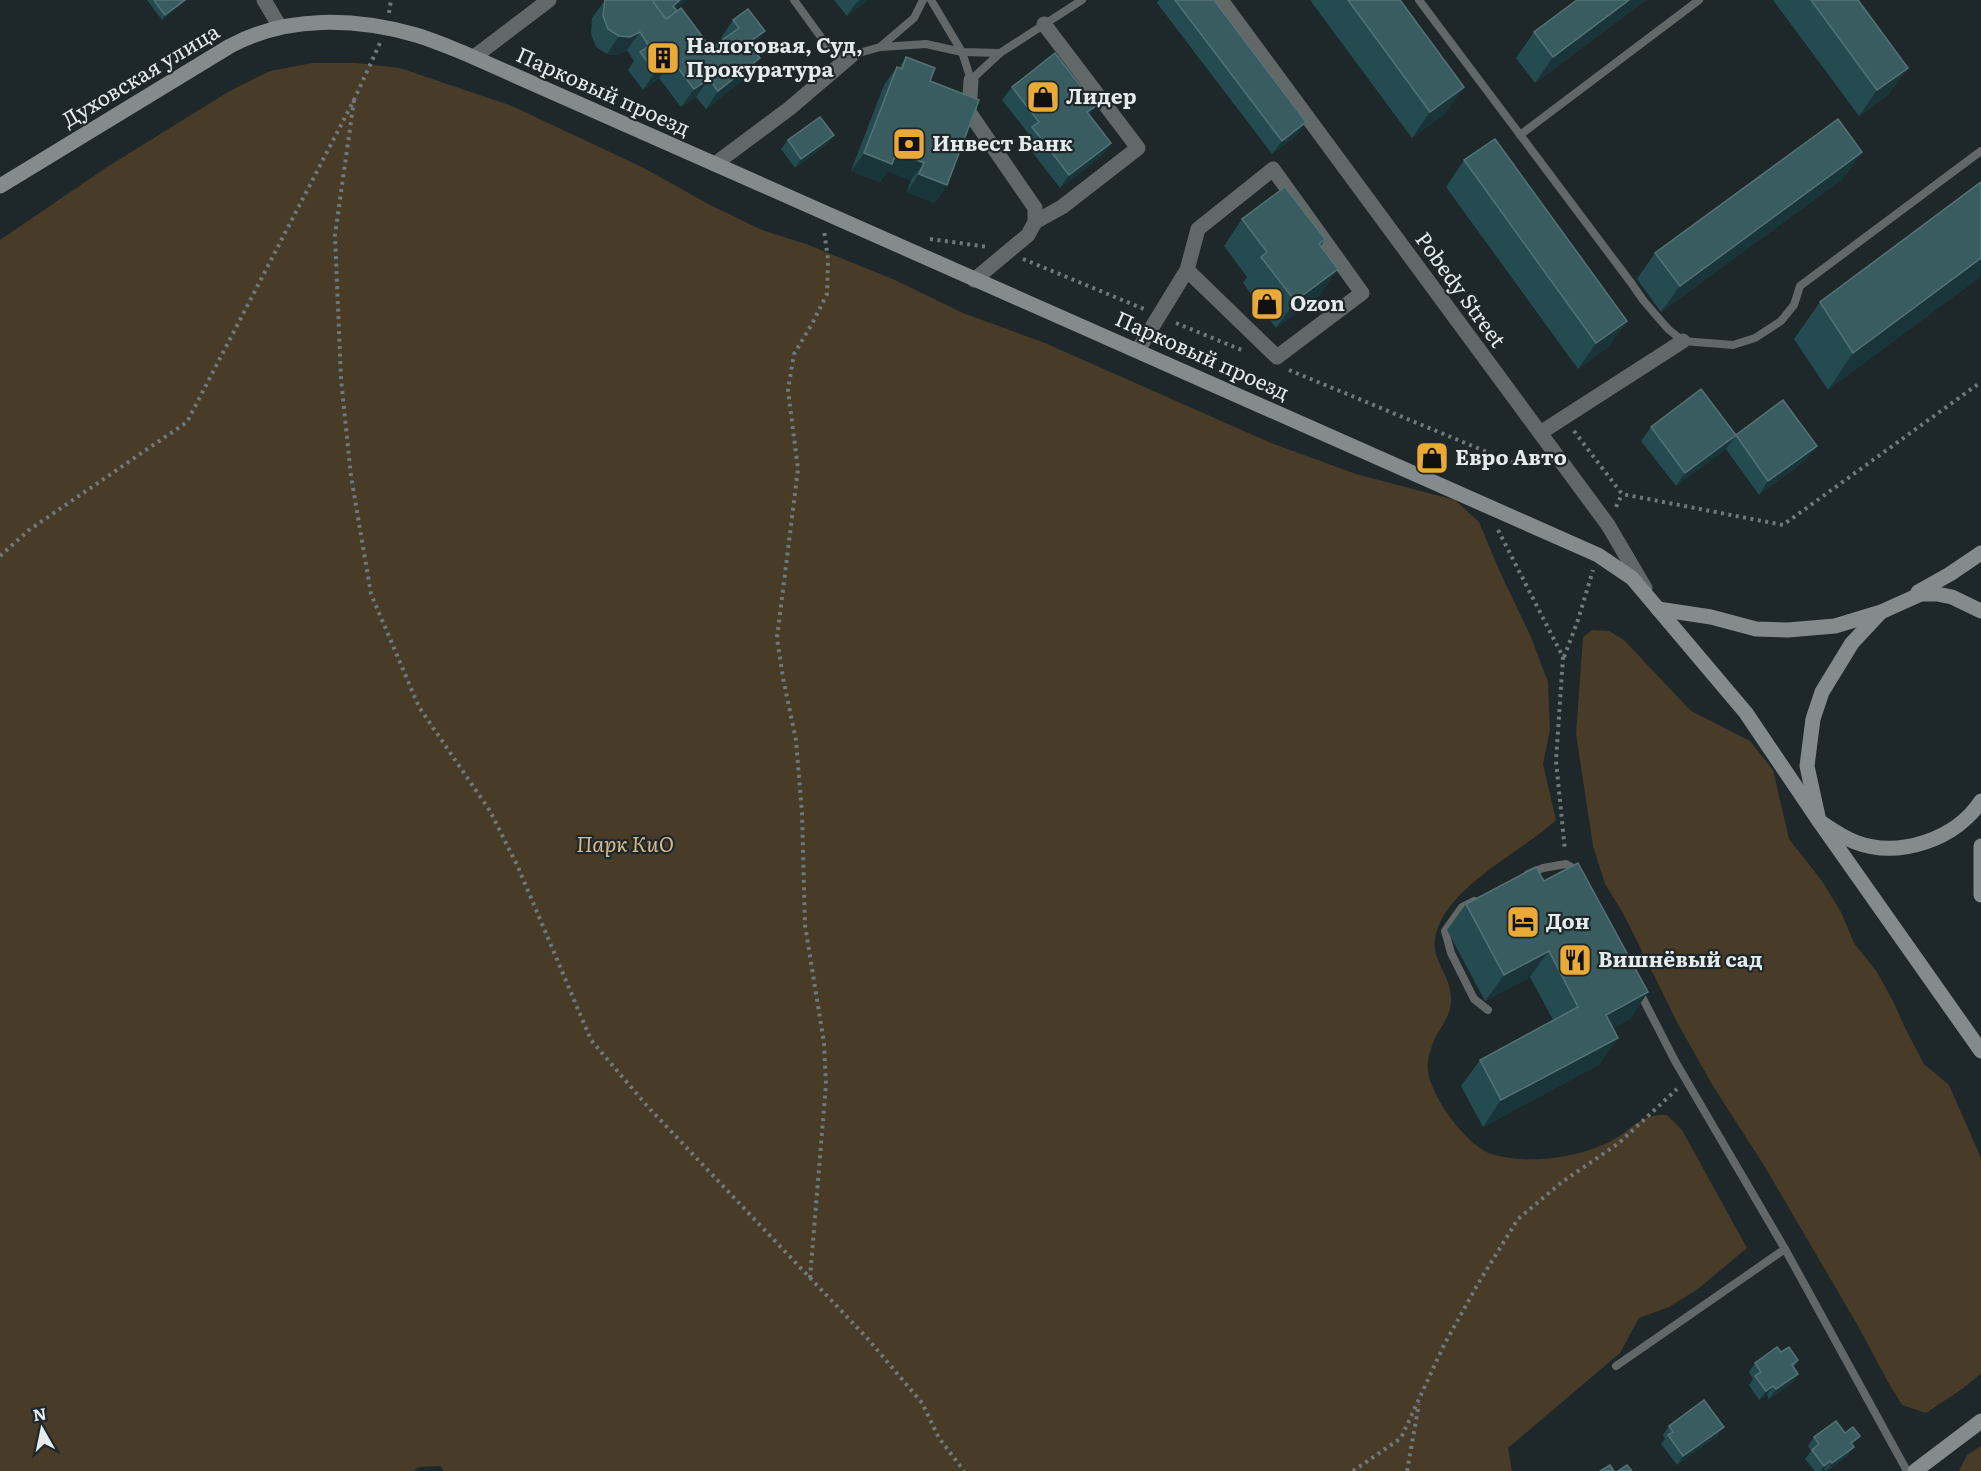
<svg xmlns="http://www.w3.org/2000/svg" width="1981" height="1471" font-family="Literata,serif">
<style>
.green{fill:#483b27}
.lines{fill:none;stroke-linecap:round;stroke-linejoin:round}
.path{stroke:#707879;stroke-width:4;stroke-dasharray:3 4.5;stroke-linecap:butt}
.lane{stroke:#626767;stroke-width:8}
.street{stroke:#626767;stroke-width:15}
.secondary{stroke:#848b8d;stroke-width:15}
.wall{fill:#244b50}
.shaded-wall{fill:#193539}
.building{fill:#395c61;stroke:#547376;stroke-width:1.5}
.labels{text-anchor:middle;stroke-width:4.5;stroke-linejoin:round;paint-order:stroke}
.poi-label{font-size:21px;font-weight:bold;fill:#e5ebec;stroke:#1e2729;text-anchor:start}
.street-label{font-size:21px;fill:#e5ebec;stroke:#1e2729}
.park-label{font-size:21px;font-style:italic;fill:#dab987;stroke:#1e2729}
</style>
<rect width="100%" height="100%" fill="#1e2729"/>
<g class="green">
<path d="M312,63h44l44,5 112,38 132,62 66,37 52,25 44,14 89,36 68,33 82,30 226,100 85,31 99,26 24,22 21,50 31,65 17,45 2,48 -7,34 13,56c-35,32 -99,62 -117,105 -15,34 14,46 12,77 -1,17 -13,27 -18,41 -2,6 -4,12 -5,18 -5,27 38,85 64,93 36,12 96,3 127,-18 19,-12 23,-22 48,-21l15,15 65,118 -49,41 -29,18 -30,11 -19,35 -112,95 4,23h-1068l-4,-5 -20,1 -7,4h-413v-1231l107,-73 121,-75 42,-21z"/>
<polygon points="1592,630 1609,631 1624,640 1691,711 1750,741 1773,770 1789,839 1822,881 1841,912 1854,943 1877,972 1893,1001 1906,1030 1924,1064 1949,1085 1981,1158 1981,1374 1962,1389 1926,1413 1902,1405 1888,1382 1858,1326 1765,1167 1713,1086 1678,1024 1623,913 1605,884 1593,846 1576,734 1583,637"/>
<polygon points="1981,1446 1981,1471 1959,1471 1967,1455"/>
</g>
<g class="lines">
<g class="path">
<polyline points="389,13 391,0"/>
<polyline points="354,100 335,235 341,379 351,476 371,594 419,707 490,811 518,867 591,1040 648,1107 868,1339 922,1403 939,1438 964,1471"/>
<polyline points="930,239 988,247"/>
<polyline points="1023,259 1144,309"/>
<polyline points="1176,323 1244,351"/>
<polyline points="1289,370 1516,464 1537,453"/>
<polyline points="1574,431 1622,494 1783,525 1981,382"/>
<polyline points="1616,507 1622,494"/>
<polyline points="1498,530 1563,657 1556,761 1565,851"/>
<polyline points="0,556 29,530 187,422 354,100 380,43"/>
<polyline points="1564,657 1578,620 1593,570"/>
<polyline points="810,1278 826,1084 824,1043 805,925 802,813 796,740 783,678 777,638 798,469 788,390 794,354 812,324 827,294 828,260 824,230"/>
<polyline points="1353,1471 1401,1438 1444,1345 1479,1282 1518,1219 1562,1182 1619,1143 1677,1089"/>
<polyline points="1407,1471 1419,1404"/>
</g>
<g class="lane">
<polyline points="794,0 831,51 852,55 880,47 914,18 923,0"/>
<polyline points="931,0 962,52 971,80 1000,53 1082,0"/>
<polyline points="1419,0 1632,284 1643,300 1668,329 1683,341 1733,345 1755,338 1781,321 1794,305 1800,286 1981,151"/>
<polyline points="881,47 926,44 962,52 1000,53"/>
<polyline points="1520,135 1699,0"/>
<polyline points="1528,874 1543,868 1566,864 1578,871"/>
<polyline points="1474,901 1462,907 1445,931 1451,953 1474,999 1488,1010"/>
<polyline points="1638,989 1675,1061 1785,1249 1907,1471"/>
<polyline points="1616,1366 1785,1249"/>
</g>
<g class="street">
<polyline points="264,0 280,27"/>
<polyline points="1221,0 1608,525 1645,588"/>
<polyline points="474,57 549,0"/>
<polyline points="971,80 969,112 1035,208 1035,222 1028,235 974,280"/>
<polyline points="715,164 790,108 852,55"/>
<polyline points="1035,222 1062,207 1138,148 1044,24"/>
<polyline points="1138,350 1187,270 1277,357 1362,293 1273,169 1198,229 1187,270"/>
<polyline points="1540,433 1683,341"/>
</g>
<g class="secondary">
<path d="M0,186l230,-140c57,-31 126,-28 186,-11 17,5 33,12 48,18l1134,502 34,23 114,135 73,108 162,230"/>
<polyline points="1918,592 1950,574 1981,553"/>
<polyline points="1658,609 1711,617 1756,629 1788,630 1835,626 1878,613"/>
<path d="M1981,611l-29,-14 -15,-3h-16l-40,18 -29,31 -30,49 -9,27 -6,47 12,55c12,8 23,16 36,21 44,17 101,-3 126,-41"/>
<polyline points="1981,846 1981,895"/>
<polyline points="1915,1471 1981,1421"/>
</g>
</g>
<g class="wall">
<polygon points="147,0 187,0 162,20"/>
<polygon points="605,0 676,10 711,48 722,40 721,38 733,20 752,48 748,76 706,109 696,97 681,107 659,78 643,90 628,70 634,61 627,50 617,55 607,54 596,47 591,34 592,18"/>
<polygon points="834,0 868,0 847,16"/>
<polygon points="1159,0 1214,0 1297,135 1272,154 1157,3"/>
<polygon points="1310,0 1400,0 1446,113 1412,138"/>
<polygon points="1577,0 1646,0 1535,83 1516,58 1534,32"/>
<polygon points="1773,0 1858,0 1908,68 1889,94 1859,116"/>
<polygon points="906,57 930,81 947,185 934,203 907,192 911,180 887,171 880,182 851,171 884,85 897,67 899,68"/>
<polygon points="1012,87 1096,106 1089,115 1111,143 1101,157 1060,188 1023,140 1028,133 1002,100"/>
<polygon points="834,135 827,144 795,168 781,149 788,140"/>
<polygon points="1464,160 1627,321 1608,347 1578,369 1446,187"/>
<polygon points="1844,178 1661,312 1637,279 1655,253"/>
<polygon points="1981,182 1981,276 1828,390 1794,339 1820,302"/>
<polygon points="1242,219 1325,239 1321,246 1320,295 1276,328 1243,283 1247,277 1224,246"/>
<polygon points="1651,427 1736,435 1807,459 1759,495 1726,449 1676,486 1641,441"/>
<polygon points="1544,881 1648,992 1630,1019 1613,1028 1600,1064 1483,1127 1461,1086 1480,1060 1553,1020 1530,977 1485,1001 1447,930 1466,904"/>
<polygon points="1781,1352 1798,1360 1794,1367 1798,1374 1792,1383 1769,1399 1767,1395 1759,1400 1749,1385 1753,1379 1749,1372 1755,1363"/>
<polygon points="1669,1426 1717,1436 1677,1465 1661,1444 1665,1439 1663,1435"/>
<polygon points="1814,1437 1853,1445 1854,1447 1847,1456 1827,1471 1824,1470 1823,1471 1815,1471 1805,1459 1811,1451 1808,1446"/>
</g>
<g class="shaded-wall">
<polygon points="185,0 187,0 162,20 165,15"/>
<polygon points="680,0 688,0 663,19 673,6"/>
<polygon points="860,0 868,0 847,16 856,3"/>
<polygon points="1629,0 1646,0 1535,83 1553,57"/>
<polygon points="765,31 752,49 748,43"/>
<polygon points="640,32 627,50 617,55 607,54 619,36"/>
<polygon points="760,58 748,76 706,109 718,91"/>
<polygon points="672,60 659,78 643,90 655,72"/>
<polygon points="1908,68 1889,94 1859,116 1877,90"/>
<polygon points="709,79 696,97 681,107 694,89"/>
<polygon points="1464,87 1446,113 1412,138 1430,112"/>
<polygon points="1096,106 1086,120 1087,112"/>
<polygon points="1306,122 1297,135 1272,154 1282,141"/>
<polygon points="834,135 827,144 795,168 801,159"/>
<polygon points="1111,143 1101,157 1060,188 1069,175"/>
<polygon points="897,152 924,163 911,180 887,171 880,182 851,171 864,153"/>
<polygon points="1862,152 1844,178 1661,312 1680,286"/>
<polygon points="919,174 947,185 934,203 907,192"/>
<polygon points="1981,258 1981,276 1828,390 1853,353"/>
<polygon points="1338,269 1320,295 1276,328 1295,301"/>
<polygon points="1627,321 1608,347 1578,369 1596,343"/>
<polygon points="1736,435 1726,449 1676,486 1685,473"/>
<polygon points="1817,446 1807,459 1759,495 1768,481"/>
<polygon points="1549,951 1530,977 1485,1001 1504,975"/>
<polygon points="1648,992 1630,1019 1588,1041 1606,1015"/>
<polygon points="1618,1038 1600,1064 1483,1127 1501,1100"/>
<polygon points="1798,1374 1792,1383 1769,1399 1776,1389"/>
<polygon points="1773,1386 1767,1395 1759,1400 1766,1391"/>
<polygon points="1724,1427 1717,1436 1677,1465 1683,1456"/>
<polygon points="1860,1436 1853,1445 1844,1452 1851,1443"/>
<polygon points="1854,1447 1847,1456 1826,1471 1832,1463"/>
<polygon points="1830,1461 1824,1470 1820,1471 1824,1466"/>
</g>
<g class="building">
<polygon points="154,0 185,0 165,15"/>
<polygon points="605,0 652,0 666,19 681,8 711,48 739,28 733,20 748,9 765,31 748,43 760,58 718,91 709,79 694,89 672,60 655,72 640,52 649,46 640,32 630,37 619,36 608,29 603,16"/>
<polygon points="652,0 680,0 673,6 677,11 666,19"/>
<polygon points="1175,0 1214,0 1306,122 1282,141"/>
<polygon points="1348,0 1400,0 1464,87 1430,112"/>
<polygon points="1577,0 1629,0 1553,57 1534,32"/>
<polygon points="1811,0 1858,0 1908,68 1877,90"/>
<polygon points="1055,53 1096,106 1087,112 1111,143 1069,175 1032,127 1039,122 1012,87"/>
<polygon points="906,57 935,68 930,81 979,100 947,185 919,174 924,163 897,152 892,164 864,153 897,67 902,69"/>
<polygon points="820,117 834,135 801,159 788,140"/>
<polygon points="1838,119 1862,152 1680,286 1655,253"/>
<polygon points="1495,139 1627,321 1596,343 1464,160"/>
<polygon points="1981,182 1981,258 1853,353 1820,302"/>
<polygon points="1285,187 1325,239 1319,244 1338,269 1295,301 1261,257 1267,252 1242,219"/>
<polygon points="1701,389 1736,435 1685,473 1651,427"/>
<polygon points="1783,400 1817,446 1768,481 1736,435"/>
<polygon points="1578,863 1648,992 1606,1015 1618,1038 1501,1100 1480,1060 1578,1007 1549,951 1504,975 1466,904 1536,867 1544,881"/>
<polygon points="1777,1347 1781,1352 1789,1347 1798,1360 1792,1365 1798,1374 1776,1389 1773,1386 1766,1391 1755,1376 1761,1372 1755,1363"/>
<polygon points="1704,1400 1724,1427 1683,1456 1668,1435 1673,1432 1669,1426"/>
<polygon points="1836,1421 1845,1433 1853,1427 1860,1436 1851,1443 1854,1447 1832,1463 1830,1461 1824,1466 1812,1450 1819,1444 1814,1437"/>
<polygon points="1610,1465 1614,1471 1600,1471"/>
<polygon points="1627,1465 1632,1471 1618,1471"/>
</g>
<defs>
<g id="building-square" transform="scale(1.725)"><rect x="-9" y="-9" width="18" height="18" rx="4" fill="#eaaa38" stroke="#1e2729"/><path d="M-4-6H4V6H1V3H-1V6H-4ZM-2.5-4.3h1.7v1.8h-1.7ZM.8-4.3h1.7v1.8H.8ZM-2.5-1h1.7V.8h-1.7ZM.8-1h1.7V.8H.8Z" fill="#111"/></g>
<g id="shop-square" transform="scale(1.725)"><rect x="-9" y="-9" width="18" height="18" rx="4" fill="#eaaa38" stroke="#1e2729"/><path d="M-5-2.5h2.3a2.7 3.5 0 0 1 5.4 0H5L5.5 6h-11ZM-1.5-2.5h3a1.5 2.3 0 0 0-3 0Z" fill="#111"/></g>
<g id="bank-square" transform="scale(1.725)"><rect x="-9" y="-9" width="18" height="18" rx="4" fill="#eaaa38" stroke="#1e2729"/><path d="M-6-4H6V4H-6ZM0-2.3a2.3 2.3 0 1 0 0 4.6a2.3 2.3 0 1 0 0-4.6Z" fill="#111"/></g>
<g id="hotel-square" transform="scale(1.725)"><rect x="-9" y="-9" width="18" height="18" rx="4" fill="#eaaa38" stroke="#1e2729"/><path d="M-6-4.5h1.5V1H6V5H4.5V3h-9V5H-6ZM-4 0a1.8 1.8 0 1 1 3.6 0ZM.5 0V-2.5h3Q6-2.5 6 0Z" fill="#111"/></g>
<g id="restaurant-square" transform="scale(1.725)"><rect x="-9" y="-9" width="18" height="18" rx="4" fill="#eaaa38" stroke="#1e2729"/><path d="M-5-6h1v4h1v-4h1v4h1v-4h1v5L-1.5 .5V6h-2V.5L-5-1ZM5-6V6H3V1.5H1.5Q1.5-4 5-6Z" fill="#111"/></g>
</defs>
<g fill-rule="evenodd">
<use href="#building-square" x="663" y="58"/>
<use href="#shop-square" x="1043" y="97"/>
<use href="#bank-square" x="909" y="144"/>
<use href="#shop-square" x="1267" y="304"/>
<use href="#shop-square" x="1432" y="458"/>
<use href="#hotel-square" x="1523" y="922"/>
<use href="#restaurant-square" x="1575" y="960"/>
</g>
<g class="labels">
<g class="poi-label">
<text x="686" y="53">Налоговая, Суд,<tspan x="686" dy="24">Прокуратура</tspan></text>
<text x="1066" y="104">Лидер</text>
<text x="932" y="151">Инвест Банк</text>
<text x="1290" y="311">Ozon</text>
<text x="1455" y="465">Евро Авто</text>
<text x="1546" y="929">Дон</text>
<text x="1598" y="967">Вишнёвый сад</text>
</g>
<g class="street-label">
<text transform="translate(141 76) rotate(-31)" y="7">Духовская улица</text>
<text transform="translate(603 92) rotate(24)" y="7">Парковый проезд</text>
<text transform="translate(1460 290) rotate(54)" y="7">Pobedy Street</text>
<text transform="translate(1202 356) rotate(24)" y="7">Парковый проезд</text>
</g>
<g class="park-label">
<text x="625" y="852">Парк КиО</text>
</g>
</g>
<g transform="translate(42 1429) rotate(351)" stroke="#1e2729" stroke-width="4.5" paint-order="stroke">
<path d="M0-4.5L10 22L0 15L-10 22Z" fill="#e5ebec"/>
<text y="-9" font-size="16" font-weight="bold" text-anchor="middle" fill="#e5ebec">N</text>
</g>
</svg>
